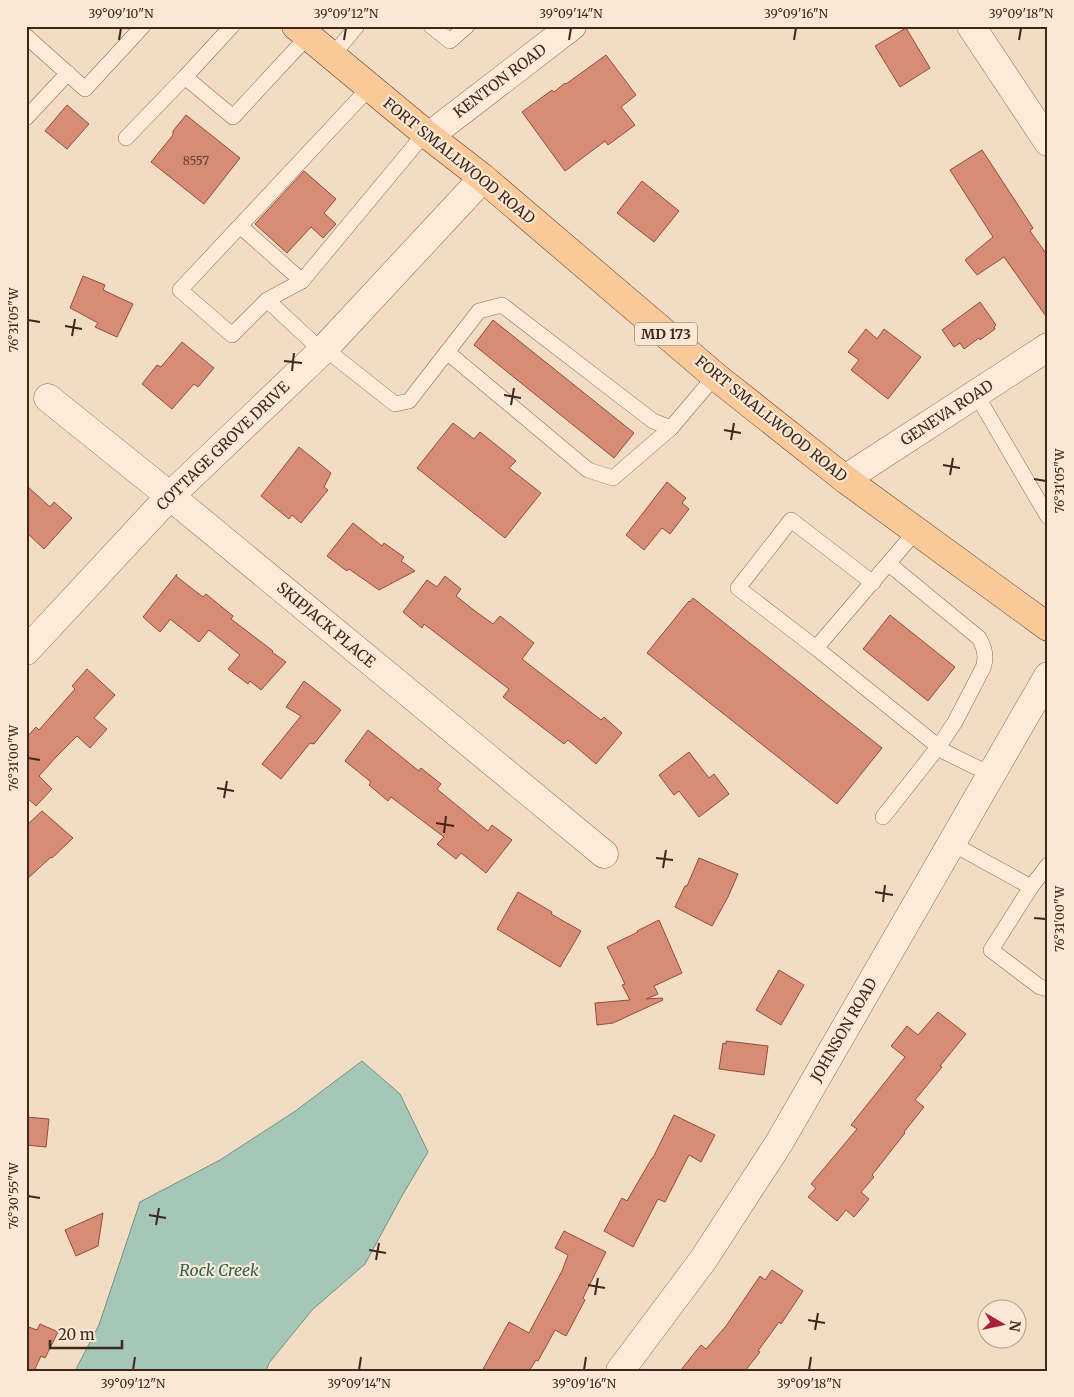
<svg xmlns="http://www.w3.org/2000/svg" width="1074" height="1397" font-family="Merriweather,serif">
<style>
.water{fill:#a6c6b7;stroke:#6c9684}
.building{fill:#d68c75;stroke:#934d3a}
.lines{fill:none;stroke-linecap:round;stroke-linejoin:round}
.service-casing{stroke:#916b58;stroke-width:16}
.minor-casing{stroke:#916b58;stroke-width:29}
.primary-casing{stroke:#5f3a2c;stroke-width:29}
.service{stroke:#fdebd9;stroke-width:15}
.minor{stroke:#fdebd9;stroke-width:28}
.primary{stroke:#fac998;stroke-width:28}
.ticks{fill:none;stroke:#3f271d;stroke-width:2}
.labels{text-anchor:middle;stroke-width:4.5;stroke-linejoin:round;paint-order:stroke}
.number-label{font-size:12px;fill:#654033}
.shield{fill:#fae8d5;stroke:#776154;stroke-width:1}
.shield-label{font-size:14px;font-weight:bold;fill:#3f271d}
.street-label{font-size:15px;fill:#3f271d;stroke:#fae8d5}
.water-label{font-size:16px;font-style:italic;fill:#2b6153;stroke:#fae8d5}
.neatline{fill:none;stroke:#3f271d;stroke-width:2}
.ticks-label{font-size:12px;text-anchor:middle;fill:#3f271d}
</style>
<rect width="100%" height="100%" fill="#f3dcc4"/>
<polygon class="water" points="362,1061 400,1094 428,1152 403,1194 365,1264 312,1310 269,1363 266,1371 75,1371 99,1325 140,1202 220,1160 294,1112"/>
<g class="building">
<polygon points="906,28 930,68 900,87 875,46"/>
<polygon points="606,55 636,95 621,107 635,125 608,145 605,141 565,171 522,112 552,90 554,92 565,83 566,84"/>
<polygon points="67,105 89,124 67,149 45,131"/>
<polygon points="186,115 240,158 204,204 151,162 173,135 173,131"/>
<polygon points="982,150 1033,228 1030,231 1048,256 1048,319 1004,257 977,275 965,260 993,237 950,170"/>
<polygon points="304,171 336,199 324,213 336,224 323,238 311,227 287,253 255,224"/>
<polygon points="642,181 679,211 654,242 617,213"/>
<polygon points="83,276 105,285 103,290 133,304 117,337 95,327 98,323 78,312 70,308"/>
<polygon points="980,302 996,325 994,327 995,329 980,340 979,338 964,349 960,343 954,347 942,330"/>
<polygon points="493,320 634,433 614,458 474,345"/>
<polygon points="866,329 877,339 884,329 921,357 888,399 851,370 859,360 848,352"/>
<polygon points="182,342 214,368 198,387 194,384 172,409 142,384 157,365 161,367"/>
<polygon points="453,423 474,439 480,432 516,461 509,468 541,493 505,538 417,468"/>
<polygon points="299,447 331,473 324,487 328,490 301,523 292,515 289,519 261,496"/>
<polygon points="667,482 686,498 682,503 689,509 670,534 662,528 644,550 626,535"/>
<polygon points="26,485 50,507 54,502 72,518 44,549 26,532"/>
<polygon points="353,523 382,546 384,543 404,557 401,561 415,571 379,590 349,569 347,571 327,556"/>
<polygon points="177,574 176,576 203,597 206,594 233,616 231,619 273,651 272,652 286,662 261,690 250,681 248,684 228,669 240,655 209,630 199,642 170,619 169,621 160,632 143,617"/>
<polygon points="445,576 461,589 456,596 475,611 493,624 500,616 534,643 522,659 601,720 604,717 622,733 596,764 568,740 564,744 503,697 509,689 424,624 422,628 403,612 427,580 437,587"/>
<polygon points="693,598 882,748 837,804 647,653 689,601 690,602"/>
<polygon points="890,615 955,667 928,701 863,649"/>
<polygon points="87,669 115,695 94,718 107,729 90,748 77,736 57,756 39,776 52,789 36,806 26,797 26,738 36,727 39,730 75,689 72,686"/>
<polygon points="304,681 341,710 314,744 310,743 281,779 262,764 301,716 286,707"/>
<polygon points="368,730 419,771 421,768 441,784 437,789 488,831 492,825 512,840 486,873 461,853 456,859 437,844 444,837 391,797 388,801 369,785 371,782 345,761"/>
<polygon points="689,752 709,778 714,774 729,794 699,817 679,791 674,795 659,775"/>
<polygon points="42,811 73,838 52,858 51,857 26,880 26,826"/>
<polygon points="699,858 738,874 728,897 712,926 675,907 685,886 687,886"/>
<polygon points="518,892 552,912 551,914 581,931 560,967 497,929"/>
<polygon points="659,920 682,973 654,986 658,994 646,999 662,998 663,1000 613,1023 597,1025 595,1003 630,1000 622,985 625,984 607,947 638,932 637,931"/>
<polygon points="779,970 804,985 781,1025 756,1010"/>
<polygon points="938,1012 966,1034 940,1066 942,1067 915,1100 924,1107 904,1132 905,1133 872,1175 874,1177 861,1192 869,1199 854,1217 846,1210 837,1221 808,1197 816,1188 811,1184 857,1129 851,1125 905,1057 891,1046 907,1026 918,1035"/>
<polygon points="726,1041 768,1046 764,1075 719,1069 723,1043 726,1044"/>
<polygon points="674,1115 715,1135 701,1162 689,1155 665,1202 658,1199 633,1247 604,1231 622,1198 627,1201 652,1158 653,1158"/>
<polygon points="26,1117 49,1119 46,1147 26,1145"/>
<polygon points="103,1213 98,1246 76,1256 65,1230"/>
<polygon points="564,1231 606,1252 583,1298 585,1300 566,1336 555,1330 538,1361 536,1360 529,1371 482,1371 509,1322 529,1333 562,1271 568,1255 555,1248"/>
<polygon points="772,1270 803,1291 781,1324 779,1322 758,1351 760,1352 745,1371 680,1371 701,1345 706,1349 726,1326 760,1276 765,1280"/>
<polygon points="40,1324 58,1332 45,1358 41,1356 34,1371 26,1371 26,1326 37,1330"/>
</g>
<g class="lines">
<g class="service-casing">
<g id="service">
<polyline points="431,26 450,41 467,26"/>
<polyline points="26,36 85,89 143,26"/>
<polyline points="332,56 357,26"/>
<polyline points="185,77 233,117 308,36"/>
<polyline points="26,118 68,73"/>
<polyline points="126,138 185,77 232,26"/>
<polyline points="240,226 302,281"/>
<polyline points="267,300 302,281 425,133"/>
<polyline points="324,348 395,404 409,401 479,311 502,305 653,421 671,428 715,376"/>
<polyline points="322,351 267,300 232,335 180,290 370,87"/>
<polyline points="447,352 588,470 613,478 671,428"/>
<polyline points="976,394 1048,517"/>
<polyline points="916,531 816,648 945,752 990,774"/>
<polyline points="816,648 738,588 791,520 873,583"/>
<path d="M883,817l56,-71 16,-24 28,-54c4,-11 2,-20 -4,-30l-90,-74"/>
<polyline points="951,843 1031,887 1048,865"/>
<polyline points="1031,887 991,950 1040,987 1048,989"/>
</g>
</g>
<g class="minor-casing">
<g id="minor">
<polyline points="971,26 1048,142"/>
<polyline points="429,136 572,26"/>
<polyline points="48,398 170,496 604,854"/>
<polyline points="845,479 1048,347"/>
<polyline points="26,651 170,496 322,351 483,178"/>
<polyline points="620,1371 703,1260 779,1143 1048,676"/>
</g>
</g>
<g class="primary-casing">
<polyline id="primary" points="296,26 425,133 483,178 715,376 845,479 1048,627"/>
</g>
<use href="#service" class="service"/>
<use href="#minor" class="minor"/>
<use href="#primary" class="primary"/>
</g>
<path class="ticks" d="M119,40l2,-12M344,40l2,-12M569,40l2,-12M794,40l2,-12M1019,40l2,-12M28,320l12,2M65,326l17,3M72,336l3,-17M284,361l18,2M292,371l2,-18M504,395l17,3M511,405l3,-17M724,430l17,3M731,440l3,-17M943,465l17,3M950,475l3,-17M1034,479l12,2M28,758l12,2M217,788l17,3M224,798l3,-17M436,823l18,3M444,833l2,-17M656,858l17,2M663,868l3,-18M875,892l18,3M883,902l2,-17M1034,918l12,1M28,1196l12,2M149,1215l17,3M156,1225l3,-17M369,1250l17,3M376,1260l3,-17M588,1285l17,3M595,1295l3,-17M808,1320l17,3M815,1330l3,-17M133,1370l2,-13M359,1370l2,-13M584,1370l2,-13M809,1370l2,-13"/>
<g class="labels">
<g class="number-label">
<text x="196" y="165">8557</text>
</g>
<rect class="shield" x="635" y="322.5" width="62" height="23" rx="4"/>
<g class="shield-label">
<text x="666" y="339">MD 173</text>
</g>
<g class="street-label">
<text transform="translate(500 81) rotate(-37)" y="5">KENTON ROAD</text>
<text transform="translate(459 161) rotate(39)" y="5">FORT SMALLWOOD ROAD</text>
<text transform="translate(947 413) rotate(-33)" y="5">GENEVA ROAD</text>
<text transform="translate(771 419) rotate(39)" y="5">FORT SMALLWOOD ROAD</text>
<text transform="translate(223 446) rotate(-44)" y="5">COTTAGE GROVE DRIVE</text>
<text transform="translate(326 625) rotate(40)" y="5">SKIPJACK PLACE</text>
<text transform="translate(844 1030) rotate(-60)" y="5">JOHNSON ROAD</text>
</g>
<g class="water-label">
<text x="219" y="1276">Rock Creek</text>
</g>
</g>
<rect width="1074" height="1397" fill="none" stroke="#fae8d5" stroke-width="55"/>
<g transform="translate(1002 1324) rotate(99)"><circle r="24" fill="#fae8d5" stroke="#af9b8b"/>
<path d="M0-4L9 19L0 12L-9 19Z" fill="#a8203a"/>
<text y="-8" font-size="14" font-weight="bold" text-anchor="middle" fill="#3f271d">N</text>
</g>
<path d="M50 1340v8h72v-8" fill="none" stroke="#3f271d" stroke-width="2.5"/>
<text x="58" y="1340" font-size="15" fill="#3f271d" stroke="#fae8d5" stroke-width="4" paint-order="stroke">20 m</text>
<rect x="28" y="28" width="1018" height="1342" class="neatline"/>
<g class="ticks-label">
<text x="121" y="18">39°09'10"N</text>
<text x="346" y="18">39°09'12"N</text>
<text x="571" y="18">39°09'14"N</text>
<text x="796" y="18">39°09'16"N</text>
<text x="1021" y="18">39°09'18"N</text>
<text transform="translate(14 320) rotate(-90)" y="4">76°31'05"W</text>
<text transform="translate(1060 481) rotate(-90)" y="4">76°31'05"W</text>
<text transform="translate(14 758) rotate(-90)" y="4">76°31'00"W</text>
<text transform="translate(1060 919) rotate(-90)" y="4">76°31'00"W</text>
<text transform="translate(14 1196) rotate(-90)" y="4">76°30'55"W</text>
<text x="133" y="1388">39°09'12"N</text>
<text x="359" y="1388">39°09'14"N</text>
<text x="584" y="1388">39°09'16"N</text>
<text x="809" y="1388">39°09'18"N</text>
</g>
</svg>
